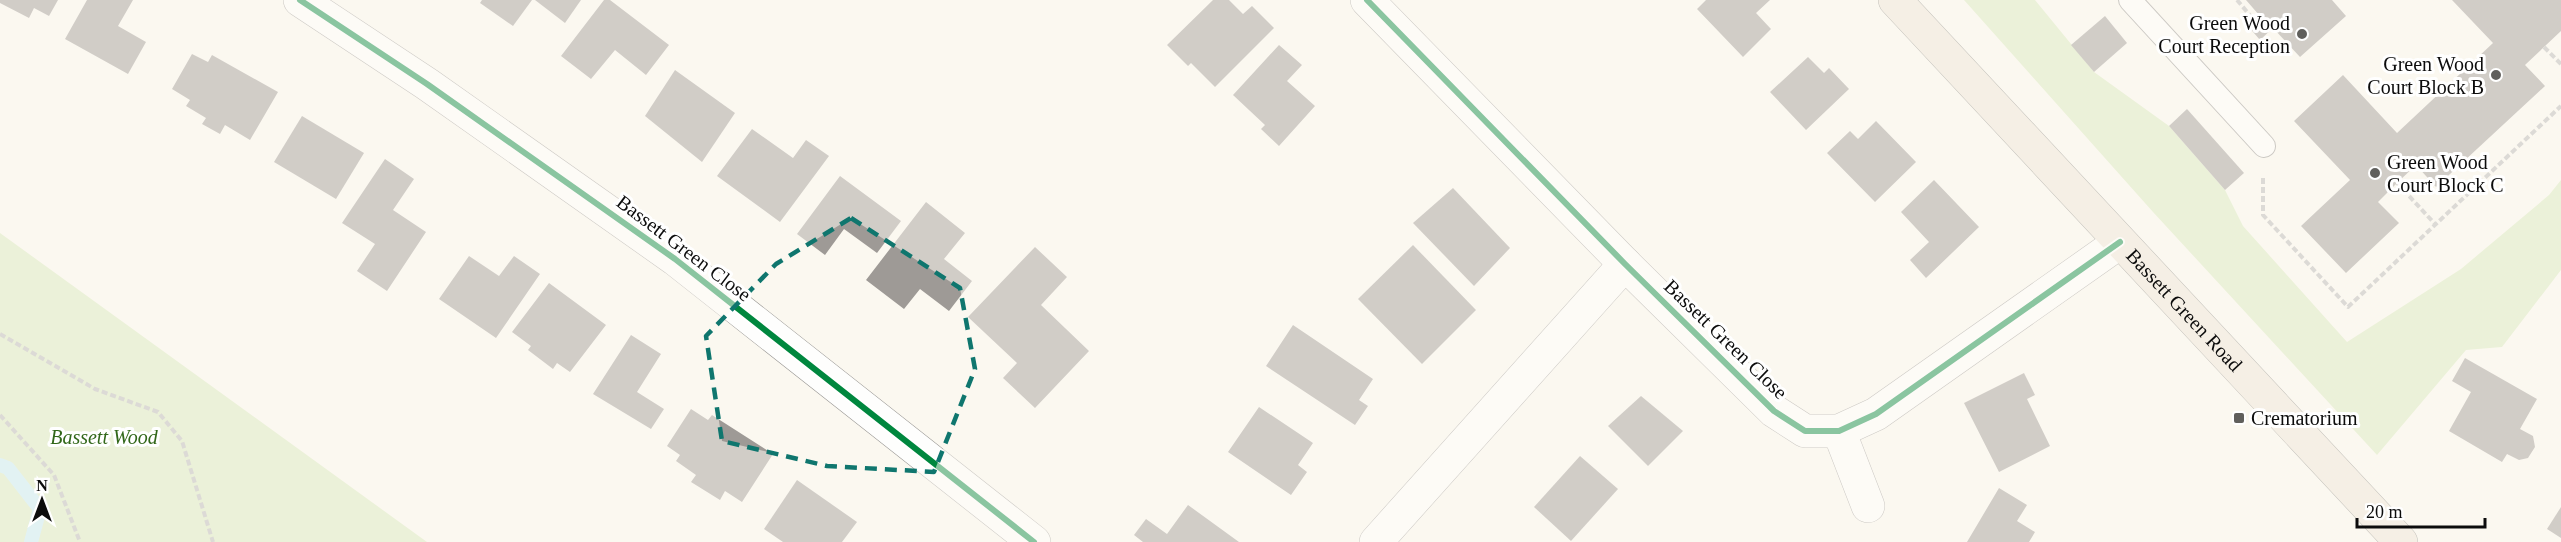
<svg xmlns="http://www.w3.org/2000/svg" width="2561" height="542" font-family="'Times New Roman',serif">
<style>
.forest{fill:#d8e9bc}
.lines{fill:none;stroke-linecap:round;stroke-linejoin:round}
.stream{stroke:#c4eaf7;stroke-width:14}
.building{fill:#9e9a96}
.lane-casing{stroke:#94928f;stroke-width:24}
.street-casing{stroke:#94928f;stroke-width:34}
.primary-casing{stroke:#81807c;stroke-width:34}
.path{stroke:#b7b7b5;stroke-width:4;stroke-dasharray:6 3;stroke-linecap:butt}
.lane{stroke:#fefefd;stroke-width:22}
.street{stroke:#fefefd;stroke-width:33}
.primary{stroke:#ede5d7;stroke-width:33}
.cycleway-casing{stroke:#fff;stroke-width:10}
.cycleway{stroke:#00873e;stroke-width:6}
.marked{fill:none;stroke:#0f766e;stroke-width:4.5;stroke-dasharray:12 8;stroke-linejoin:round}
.poi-dot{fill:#605f5c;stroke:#fff;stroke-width:2}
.labels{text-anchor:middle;stroke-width:6;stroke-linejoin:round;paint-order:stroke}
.poi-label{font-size:20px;fill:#0c0c0c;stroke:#fff;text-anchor:end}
.street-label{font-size:20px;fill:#0c0c0c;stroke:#fff}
.park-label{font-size:20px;font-style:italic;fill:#316719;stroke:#fff}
</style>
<rect width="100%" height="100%" fill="#fbf8f0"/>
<g class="forest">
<polygon points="1964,0 2035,0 2094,72 2169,126 2225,190 2243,226 2347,342 2461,269 2549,195 2561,180 2561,270 2502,347 2466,350 2377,455 2153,212"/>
<polygon points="0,233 427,542 0,542"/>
</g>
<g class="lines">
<polyline class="stream" points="0,465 8,468 40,509 31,542"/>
</g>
<g class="building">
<polygon points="0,0 58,0 49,16 34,8 29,18 0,3"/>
<polygon points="87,0 133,0 118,26 146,42 128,74 65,39"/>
<polygon points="482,0 532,0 513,26 480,3"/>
<polygon points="535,0 581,0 565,23"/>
<polygon points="604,0 610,0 669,45 646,75 615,50 591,79 561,56"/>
<polygon points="1213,0 1229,0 1243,14 1252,6 1274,28 1215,87 1191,63 1188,66 1167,45"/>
<polygon points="1706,0 1770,0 1756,13 1771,29 1743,57 1697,9"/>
<polygon points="2246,0 2332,0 2346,16 2300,57 2273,28 2260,40 2247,25 2259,15"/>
<polygon points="2452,0 2561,0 2561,31 2525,65 2545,86 2436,187 2416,165 2397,183 2378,202 2399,223 2346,273 2301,226 2350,180 2294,121 2343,75 2397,133 2493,43"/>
<polygon points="2105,16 2127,43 2094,72 2071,45"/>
<polygon points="1279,45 1302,65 1287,81 1315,106 1279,146 1261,129 1265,125 1233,95"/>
<polygon points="192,54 208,62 212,55 278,92 250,140 225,125 220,134 202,124 206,118 186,106 190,100 172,89"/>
<polygon points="1808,57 1824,73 1829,68 1849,89 1806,130 1770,92"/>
<polygon points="675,70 735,113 702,162 645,116"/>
<polygon points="2187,109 2244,173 2225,190 2169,126"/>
<polygon points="302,116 364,153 336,199 274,162"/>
<polygon points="1876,121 1916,162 1875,202 1827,153 1850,131 1858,139"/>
<polygon points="752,129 793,158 806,140 829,156 780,222 717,176"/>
<polygon points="385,159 414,179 393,210 426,232 387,291 357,271 375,244 342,223"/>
<polygon points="840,176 901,221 877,253 844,229 825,255 797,234"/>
<polygon points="1934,180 1979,227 1926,278 1910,260 1929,242 1901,212"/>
<polygon points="1453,188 1510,248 1474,286 1413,223"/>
<polygon points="926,202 965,233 944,259 972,281 949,311 920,289 904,309 866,280"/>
<polygon points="1413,245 1476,310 1422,364 1358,299"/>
<polygon points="1035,247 1067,277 1041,305 1089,351 1035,408 1003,378 1017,363 968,317"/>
<polygon points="469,256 499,276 514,256 540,274 496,338 439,299"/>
<polygon points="549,283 606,325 570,372 557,363 553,369 528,350 531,346 512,332"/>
<polygon points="1293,325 1373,379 1359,400 1368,406 1355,425 1266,366"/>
<polygon points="631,335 661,354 637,392 664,409 651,429 593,394"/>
<polygon points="2465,358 2537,399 2520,429 2533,436 2535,447 2528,458 2519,460 2507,454 2502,462 2449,431 2471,392 2452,381"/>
<polygon points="2024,373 2035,395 2027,399 2050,446 1999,472 1964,403"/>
<polygon points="1641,396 1683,431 1648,466 1608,426"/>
<polygon points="1259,407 1313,443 1298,465 1307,472 1291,495 1228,452"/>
<polygon points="691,409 708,420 712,415 773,454 742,502 725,491 720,500 691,482 696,475 676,461 680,455 667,446"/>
<polygon points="1580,456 1618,489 1571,541 1534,507"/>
<polygon points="797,480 857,522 842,542 783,542 764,529"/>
<polygon points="1999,488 2027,505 2017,521 2035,532 2029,542 1967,542"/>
<polygon points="1188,505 1239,542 1143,542 1134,535 1146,519 1167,534"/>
<polygon points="2561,507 2561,538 2547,529"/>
</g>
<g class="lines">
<g class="lane-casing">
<polyline id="lane" points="2130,0 2264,146"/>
</g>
<g class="street-casing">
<g id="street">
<polyline points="300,0 427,84 675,259 1034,542"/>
<polyline points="1367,0 1625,264 1774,411 1805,431 1839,431 1876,414 2120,242"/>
<polyline points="1839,431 1868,506"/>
<polyline points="1376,542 1625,264"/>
</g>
</g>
<g class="primary-casing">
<g id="primary">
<path id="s1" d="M1895,0l506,542"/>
</g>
</g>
<g class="path">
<polyline points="2237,0 2254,20"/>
<polyline points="2544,47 2561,64"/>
<polyline points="2263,178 2263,215 2348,307 2561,106"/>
<polyline points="2397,183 2435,224"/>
<polyline points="0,334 95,389 158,412 182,441 213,542"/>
<polyline points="0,415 54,475 80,542"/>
</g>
<use href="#lane" class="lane"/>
<use href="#street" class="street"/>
<use href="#primary" class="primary"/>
<g class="cycleway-casing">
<g id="cycleway">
<polyline points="300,0 427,84 675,259 1034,542"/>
<polyline points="1367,0 1625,264 1774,411 1805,431 1839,431 1876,414 2120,242"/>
</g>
</g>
<use href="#cycleway" class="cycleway"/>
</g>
<path d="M0 0H2561V542H0ZM851,218l109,70 15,81 -41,103 -107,-6 -105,-25 -16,-105 70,-72z" fill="#fbf8f0" fill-opacity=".55" fill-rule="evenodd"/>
<path class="marked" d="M851,218l109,70 15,81 -41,103 -107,-6 -105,-25 -16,-105 70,-72z"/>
<g class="poi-dot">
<circle cx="2302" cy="34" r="6"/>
<circle cx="2496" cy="75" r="6"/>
<circle cx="2375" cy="173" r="6"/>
<rect x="2233" y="412" width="12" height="12" rx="3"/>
</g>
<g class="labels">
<g class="poi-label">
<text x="2290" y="30">Green Wood<tspan x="2290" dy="23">Court Reception</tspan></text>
<text x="2484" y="71">Green Wood<tspan x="2484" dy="23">Court Block B</tspan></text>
<text x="2387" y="169" text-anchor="start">Green Wood<tspan x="2387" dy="23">Court Block C</tspan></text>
<text x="2251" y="425" text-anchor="start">Crematorium</text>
</g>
<g class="street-label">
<text transform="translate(684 248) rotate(37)" y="7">Bassett Green Close</text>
<text dy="7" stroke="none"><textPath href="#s1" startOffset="424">Bassett Green Road</textPath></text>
<text transform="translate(1726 339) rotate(44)" y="7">Bassett Green Close</text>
</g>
<g class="park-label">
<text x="104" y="444">Bassett Wood</text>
</g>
</g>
<g transform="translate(42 500)" stroke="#ffffff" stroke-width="4.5" paint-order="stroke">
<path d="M0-4.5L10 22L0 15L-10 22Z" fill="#0c0c0c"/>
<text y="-9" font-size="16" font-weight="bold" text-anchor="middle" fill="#0c0c0c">N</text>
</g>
<path d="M2357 518v9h128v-9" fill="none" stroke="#0c0c0c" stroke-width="3"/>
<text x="2366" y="518" font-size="18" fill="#0c0c0c" stroke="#ffffff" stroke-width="4.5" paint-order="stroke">20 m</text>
</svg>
